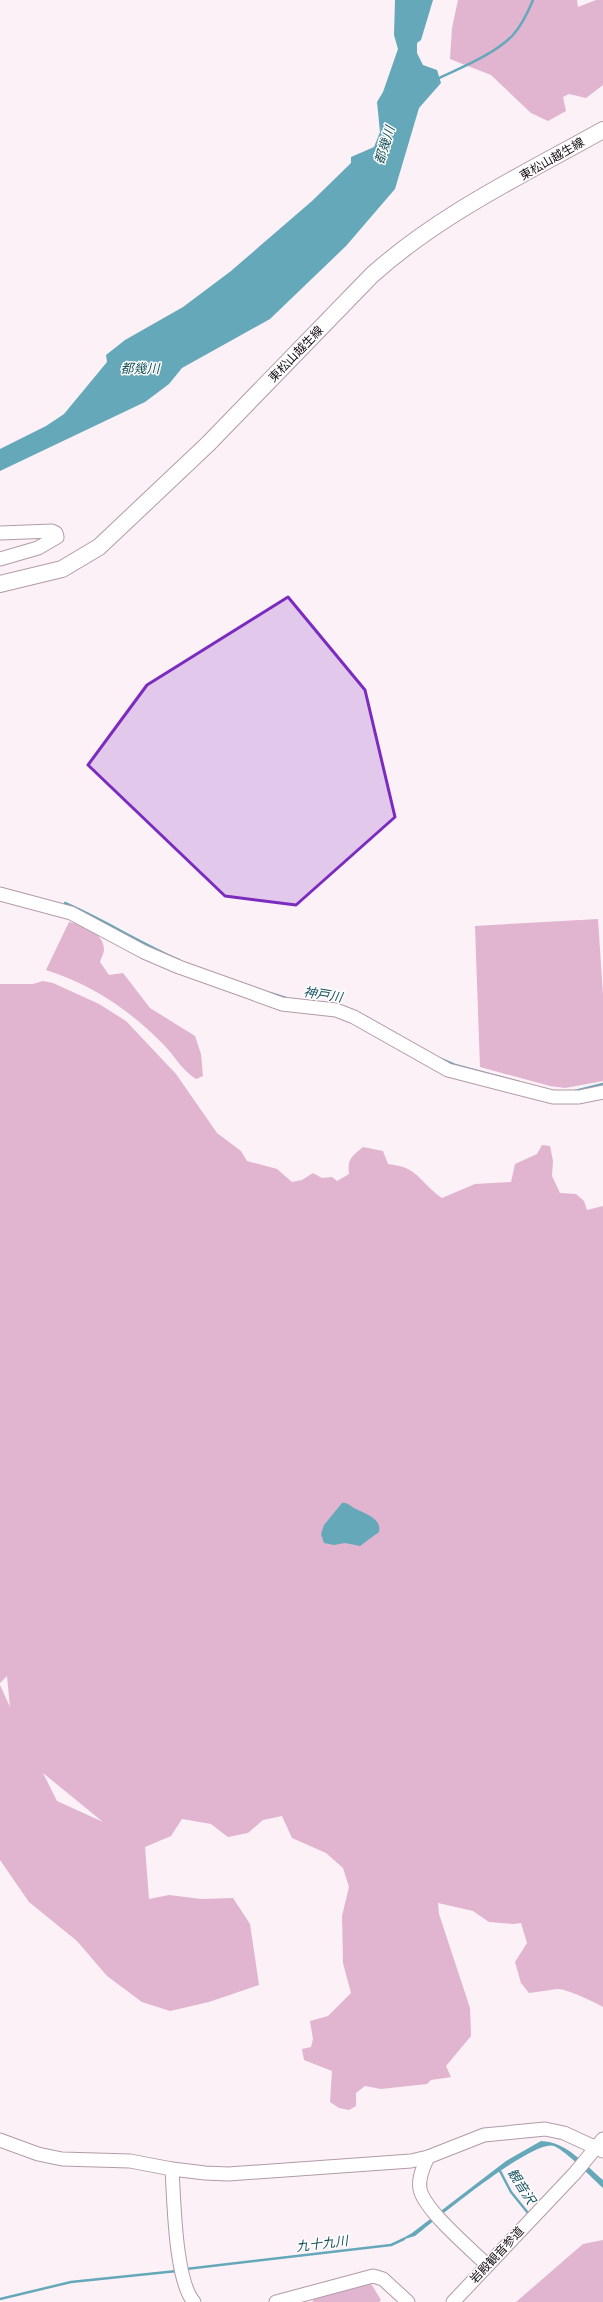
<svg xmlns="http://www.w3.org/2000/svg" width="603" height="2302" font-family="Karla,'Noto Sans JP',sans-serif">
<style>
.green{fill:#e1b4cf;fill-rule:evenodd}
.water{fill:#65a8ba}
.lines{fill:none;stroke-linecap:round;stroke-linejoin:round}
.stream{stroke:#65a8ba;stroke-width:2.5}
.minor-casing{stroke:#b39aa9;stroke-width:15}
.major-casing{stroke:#b39aa9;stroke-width:18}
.minor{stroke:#fff;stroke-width:13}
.major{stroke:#fff;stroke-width:16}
.marked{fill:#7b2cbf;fill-opacity:0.2;stroke:#7b2cbf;stroke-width:3;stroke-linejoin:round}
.labels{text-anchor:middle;stroke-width:3;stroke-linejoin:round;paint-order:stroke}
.street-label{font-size:12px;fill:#140c11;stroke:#fff}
.water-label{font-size:13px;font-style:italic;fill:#1a5360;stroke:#fff}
</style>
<rect width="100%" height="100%" fill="#fcf1f7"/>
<g class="green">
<polygon points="458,0 577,0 578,7 596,0 603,0 603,85 586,98 569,94 563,97 566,111 548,121 531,113 491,75 450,59 452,28"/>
<polygon points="598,919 603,995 603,1081 565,1088 550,1086 480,1067 475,926"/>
<path d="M69,922c13,3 35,10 35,28 0,3 -3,8 -4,12l9,13 14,-2 27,35 45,28 6,18 2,22 -7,3c-15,-9 -22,-25 -35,-37 -33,-33 -70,-58 -115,-72z"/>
<path d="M43,981l10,2 46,21 27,17 50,53 41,59 24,18 6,10 30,8 15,13 10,-2 11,-7 9,5 10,-1 5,4 12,-7c-2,-15 3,-18 14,-27l20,4 5,13c6,1 14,2 20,5 13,7 21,21 34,29l33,-14 36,-2 4,-18 22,-10 5,-9 8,1 3,15 -1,15 8,17 16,1 8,7 3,9 16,-4v801c-8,-5 -38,-19 -46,-18 -9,1 -18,3 -28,4l-8,-10 -6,-21 12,-19 -6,-20 -8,1 -24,-2 -16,-11 -35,-8 1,11 31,94 1,28 -25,30 5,11 -20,3 -4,4 -46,5 -16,-3 -9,7v13l-7,4 -10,-2 -9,-6 2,-31 -28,-11 -2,-11 9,-2 2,-8 -3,-18 18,-5 23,-23 -8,-30 -1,-47 7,-29 -6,-19 -17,-15 -34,-15 -10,-22 -19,4 -15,13 -20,4 -17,-13 -29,-5 -11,17 -26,11 4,52 20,-4 32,4 32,-1 17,26 9,61 -50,17 -39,9 -28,-9 -35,-26 -30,-35 -48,-39 -29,-42v-175l10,22 -3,-31 -7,7v-699h33zM43,1773l60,49 -46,-21z"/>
<polygon points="603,2240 603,2302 516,2302 583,2244"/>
<polygon points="370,2282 381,2300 379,2302 312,2302 317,2295"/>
</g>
<g class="water">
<polygon points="395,0 433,0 421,40 417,43 417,53 423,65 437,70 441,83 419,108 395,189 346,246 270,319 182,368 169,384 145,402 0,471 0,449 46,426 64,414 107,362 106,355 125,340 183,307 231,271 312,201 351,163 351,157 374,147 380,132 377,102 383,92 398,49 394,35"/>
<path d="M342,1503c6,-1 9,4 14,6 9,5 26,9 23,23l-19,14 -15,-3 -11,2 -10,-2 -3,-9 3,-9z"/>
<path d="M541,2141c26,1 43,23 62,39v8c-11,-10 -37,-37 -49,-42 -20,-8 -119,74 -139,90l-17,5 14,-8 94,-72z"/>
</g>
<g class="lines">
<g class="stream">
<path d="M437,79c23,-11 58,-25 76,-44 9,-10 15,-23 20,-35"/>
<path d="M65,903c39,17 75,40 114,57"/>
<polyline points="270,993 286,998"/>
<polyline points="441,1059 455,1065 519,1082"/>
<polyline points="575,1091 603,1084"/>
<polyline points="499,2169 511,2192 528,2213"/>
<polyline points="186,2269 391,2245 404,2239"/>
<polyline points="0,2299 71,2282 177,2271"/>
</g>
<g class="minor-casing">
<g id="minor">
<polyline points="0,533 52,531 56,533 57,537 38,548 0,559"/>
<polyline points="0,894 71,913 144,952 179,967 252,993 282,1004 336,1010 354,1017 448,1070 553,1097 579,1097 603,1092"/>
<polyline points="0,2140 38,2154 62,2159 130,2161 172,2169 205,2173 228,2174 411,2161 428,2157 484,2135 545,2129 564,2133 603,2151"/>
<path d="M428,2157c-5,10 -10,21 -8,32 4,21 51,60 67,76"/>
<path d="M172,2169c2,31 3,112 22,133"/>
<polyline points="276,2302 373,2276 383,2279 408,2302"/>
<polyline points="453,2302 575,2173 603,2139"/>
</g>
</g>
<g class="major-casing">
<path id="major" d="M0,584l62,-15 37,-22 109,-103 164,-169c68,-61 152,-101 231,-145"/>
</g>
<use href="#minor" class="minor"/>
<use href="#major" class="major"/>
</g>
<path class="marked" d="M288,597l77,93 30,127 -99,88 -71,-9 -137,-131 59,-80z"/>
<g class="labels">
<g class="street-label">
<text transform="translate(552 159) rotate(-30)" y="4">東松山越生線</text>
<text transform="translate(296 354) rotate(-46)" y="4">東松山越生線</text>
<text transform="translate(497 2255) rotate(-47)" y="4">岩殿観音参道</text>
</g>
<g class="water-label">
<text transform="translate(384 145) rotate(-73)" y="5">都幾川</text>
<text x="140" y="373">都幾川</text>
<text transform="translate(323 994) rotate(9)" y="5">神戸川</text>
<text transform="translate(522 2186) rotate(57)" y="5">観音沢</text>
<text transform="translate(322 2243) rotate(-7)" y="5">九十九川</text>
</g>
</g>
</svg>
